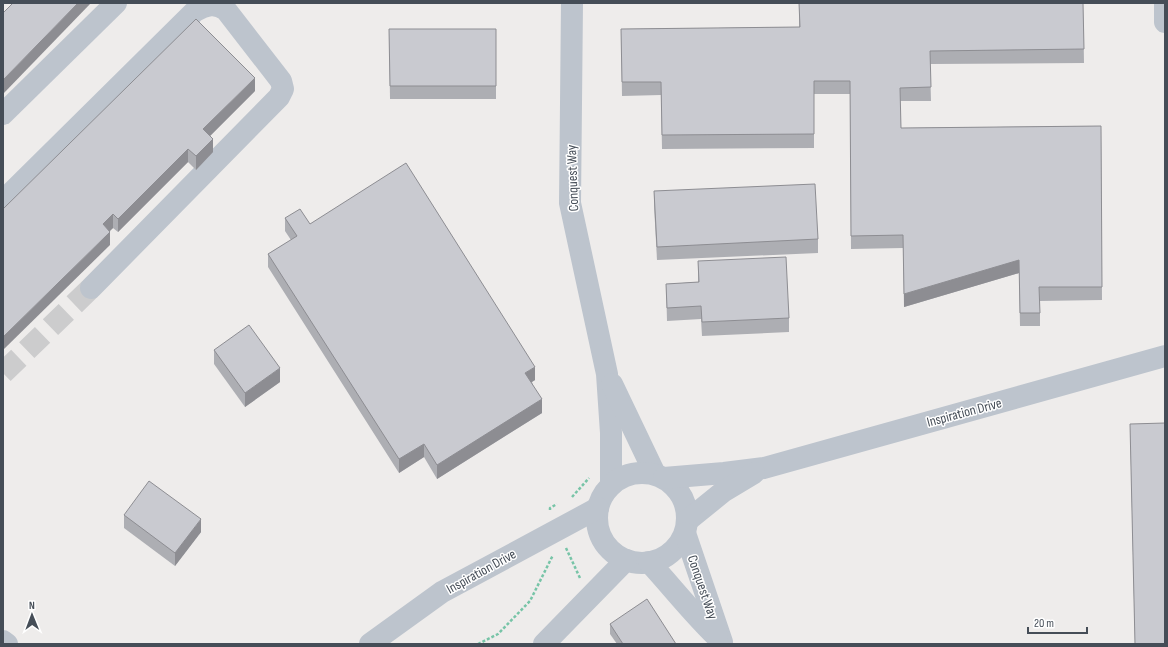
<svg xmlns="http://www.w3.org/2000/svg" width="1168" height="647" font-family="'Sofia Sans Condensed',sans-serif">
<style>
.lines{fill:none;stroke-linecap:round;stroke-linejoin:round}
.minor-tunnel{stroke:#cccccd;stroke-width:22;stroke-dasharray:22 11;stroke-linecap:butt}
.path{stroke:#77c4a7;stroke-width:2.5;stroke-dasharray:3 2;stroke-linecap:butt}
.minor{stroke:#bdc4cd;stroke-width:22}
.wall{fill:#adaeb3}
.shaded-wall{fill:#8d8d92}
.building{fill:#c9cad0;stroke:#8d8d92}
.labels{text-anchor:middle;stroke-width:3;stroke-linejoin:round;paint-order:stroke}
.street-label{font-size:14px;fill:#454d57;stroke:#fff}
</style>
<rect width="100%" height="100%" fill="#eeeceb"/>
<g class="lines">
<polyline class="minor-tunnel" points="3,373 91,288"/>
<g class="path">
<polyline points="572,497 589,478"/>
<polyline points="550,510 550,508 557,504"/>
<polyline points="566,548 580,578"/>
<polyline points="478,644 498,634 530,601 553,555"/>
</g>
<g class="minor">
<polyline points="572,3 570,203 607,374 611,433 611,485"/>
<polyline points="1165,3 1165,22"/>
<polyline points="3,114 116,3"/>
<path d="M3,201l192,-190c11,-6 20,-9 31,-1l55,71 2,8 -4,8 -188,191"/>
<polyline points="612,384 655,474"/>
<circle cx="642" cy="518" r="45"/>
<polyline points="664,478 724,473 764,468 1165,356"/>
<polyline points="687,521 724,491 754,473"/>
<polyline points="685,533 722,642"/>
<path d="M649,562c23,25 44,52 68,75"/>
<polyline points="3,641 7,644"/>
<polyline points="370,644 442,592 598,508"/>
<polyline points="544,644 626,560"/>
</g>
</g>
<g class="wall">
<polygon points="799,3 1110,3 1083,3 1084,63 930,64 931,101 900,101 901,128 1101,126 1102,300 1040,301 1040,326 1020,326 1019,273 904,307 903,248 851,249 850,94 814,94 814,148 662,149 661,95 622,96 621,29 799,27"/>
<polygon points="389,29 496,29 496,99 390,99"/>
<polygon points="255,91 210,136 213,152 196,170 188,162 118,232 113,228 109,231 110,245 3,209"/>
<polygon points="654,191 818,239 818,253 657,260 654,205"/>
<polygon points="285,218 310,224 535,380 532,382 542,413 437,479 424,457 399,473 268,267 268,254 291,240 285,231"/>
<polygon points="698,261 789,318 789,332 702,336 701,319 667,321 666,284 698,282"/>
<polygon points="214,350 280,382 245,407 214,364"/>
<polygon points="1130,424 1165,644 1135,644"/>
<polygon points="124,515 201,532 175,566 124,528"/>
<polygon points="610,624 676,644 617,644 610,634"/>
</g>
<g class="shaded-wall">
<polygon points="78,3 91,3 3,94 3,80"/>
<polygon points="255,78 255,91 203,143 203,129"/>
<polygon points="213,139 213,152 196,170 196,156"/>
<polygon points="188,149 188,162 118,232 118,219"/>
<polygon points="113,214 113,228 103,238 103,224"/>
<polygon points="110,232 110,245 3,350 3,337"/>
<polygon points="1019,260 1019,273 904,307 904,294"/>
<polygon points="535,367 535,380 525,386 525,373"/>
<polygon points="280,368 280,382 245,407 245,393"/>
<polygon points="542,399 542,413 437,479 437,465"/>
<polygon points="424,444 424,457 399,473 399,459"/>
<polygon points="201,519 201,532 175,566 175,553"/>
</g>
<g class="building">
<polygon points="13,3 78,3 3,80 3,13"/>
<polygon points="799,3 1083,3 1084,49 930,51 931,87 900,88 901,128 1101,126 1102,287 1039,287 1040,313 1020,313 1019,260 904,294 903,235 851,236 850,81 814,81 814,134 662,135 661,82 622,82 621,29 800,27"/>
<polygon points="196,19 255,78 203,129 213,139 196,156 188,149 118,219 113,214 103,224 110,232 3,337 3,209"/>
<polygon points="389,29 496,29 496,86 390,86"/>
<polygon points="406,163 535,367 525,373 542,399 437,465 424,444 399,459 268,254 297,236 285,218 300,209 310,224"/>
<polygon points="815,184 818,239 657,247 654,191"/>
<polygon points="786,257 789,318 702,322 701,306 667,308 666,284 699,282 698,261"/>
<polygon points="249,325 280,368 245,393 214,350"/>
<polygon points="1165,423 1165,644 1135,644 1130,424"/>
<polygon points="149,481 201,519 175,553 124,515"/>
<polygon points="647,599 676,644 623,644 610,624"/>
</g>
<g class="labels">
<g class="street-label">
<text transform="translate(572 178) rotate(-92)" y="5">Conquest Way</text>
<text transform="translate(964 412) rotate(-15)" y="5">Inspiration Drive</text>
<text transform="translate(481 571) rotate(-29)" y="5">Inspiration Drive</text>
<text transform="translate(703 587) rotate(71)" y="5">Conquest Way</text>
</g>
</g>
<rect width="1168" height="647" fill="none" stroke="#454d57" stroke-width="8"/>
<g transform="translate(32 615) rotate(359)" stroke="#ffffff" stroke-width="3" paint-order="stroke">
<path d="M0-3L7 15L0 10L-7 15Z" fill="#454d57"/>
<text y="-6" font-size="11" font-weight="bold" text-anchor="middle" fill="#454d57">N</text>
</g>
<path d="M1028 627v6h59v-6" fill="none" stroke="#454d57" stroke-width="2"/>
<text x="1034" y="627" font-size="12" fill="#454d57" stroke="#ffffff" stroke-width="3" paint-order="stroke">20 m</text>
</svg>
